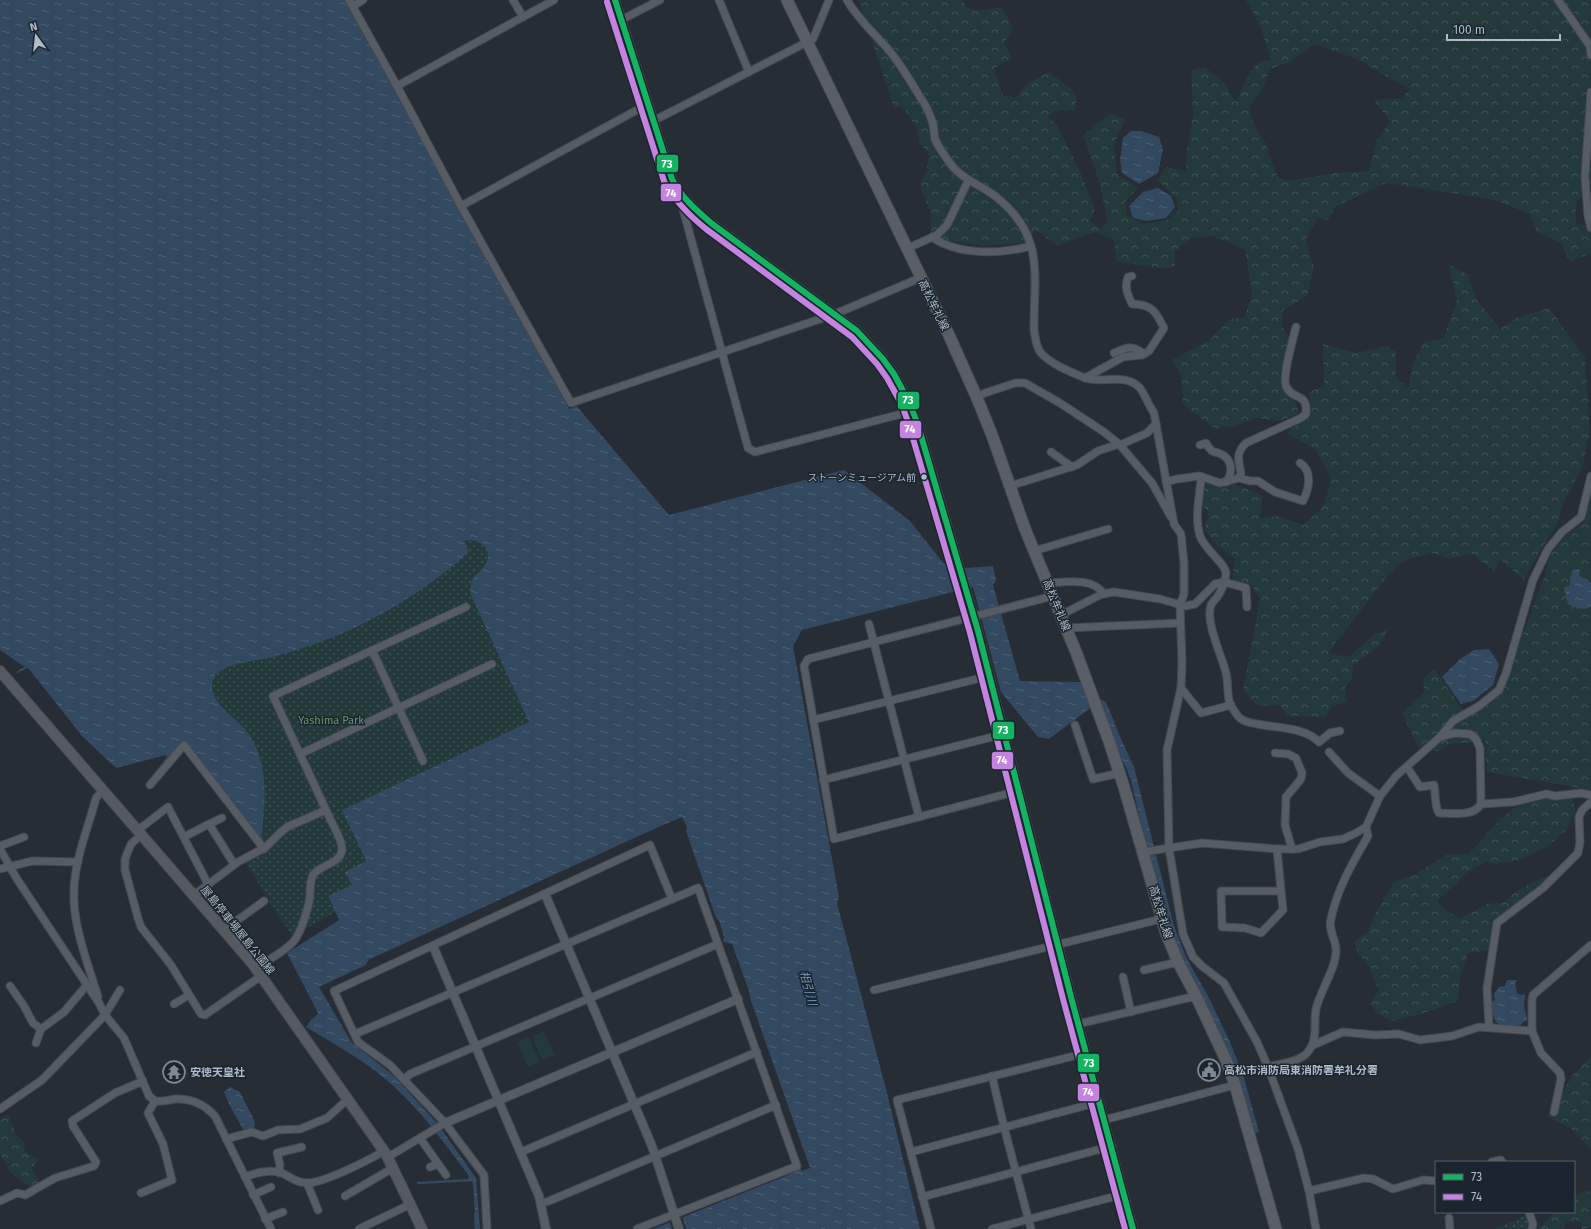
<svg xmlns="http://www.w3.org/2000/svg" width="1591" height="1229" font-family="'Fira Sans','Noto Sans JP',sans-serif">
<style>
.green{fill:url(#green-dots)}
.forest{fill:url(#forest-crowns);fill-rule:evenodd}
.pitch{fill:#23393a}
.water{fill:url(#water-ripples)}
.pier{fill:#262d34}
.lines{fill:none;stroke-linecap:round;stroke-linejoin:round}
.stream{stroke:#32495f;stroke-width:2.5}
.minor-casing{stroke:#44494f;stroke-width:9}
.tertiary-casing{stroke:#44494f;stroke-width:10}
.secondary-casing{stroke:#44494f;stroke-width:12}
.primary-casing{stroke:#434a51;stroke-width:13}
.minor{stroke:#565c63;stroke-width:7}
.tertiary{stroke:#565c63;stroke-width:8}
.secondary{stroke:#555a61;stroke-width:10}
.primary{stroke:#595e65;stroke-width:11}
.bus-1-casing{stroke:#1a252f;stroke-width:9}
.bus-2-casing{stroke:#1a252f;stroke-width:9}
.bus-1{stroke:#13b361;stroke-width:6}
.bus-2{stroke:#c483df;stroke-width:6}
.bus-dot{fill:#afbbc7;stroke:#1a252f;stroke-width:1.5}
.labels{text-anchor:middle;stroke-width:3;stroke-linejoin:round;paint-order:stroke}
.bus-label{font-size:10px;fill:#afbbc7;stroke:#1a252f;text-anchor:end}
.street-label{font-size:11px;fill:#afbbc7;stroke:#1a252f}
.park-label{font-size:11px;fill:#65996b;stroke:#1a252f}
.poi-label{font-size:11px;font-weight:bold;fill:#afbbc7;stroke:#1a252f;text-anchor:start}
.water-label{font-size:12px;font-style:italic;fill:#6e8fac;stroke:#1a252f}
.line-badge{stroke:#1a252f;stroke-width:1.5}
.badge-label{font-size:11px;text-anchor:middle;font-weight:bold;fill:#fff}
</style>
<defs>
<pattern id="green-dots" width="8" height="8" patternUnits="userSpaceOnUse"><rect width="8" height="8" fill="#23393a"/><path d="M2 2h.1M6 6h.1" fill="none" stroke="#405455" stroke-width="1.8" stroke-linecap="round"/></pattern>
<pattern id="forest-crowns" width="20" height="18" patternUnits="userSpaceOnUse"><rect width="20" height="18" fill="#23393a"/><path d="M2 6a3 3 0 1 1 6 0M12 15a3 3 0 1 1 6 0" fill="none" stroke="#405455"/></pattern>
<pattern id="water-ripples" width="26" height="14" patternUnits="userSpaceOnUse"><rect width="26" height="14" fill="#32495f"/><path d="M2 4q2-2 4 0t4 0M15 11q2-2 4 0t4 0" fill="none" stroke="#4d6174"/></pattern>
</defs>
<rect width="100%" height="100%" fill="#262d34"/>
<g class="green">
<polygon points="478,539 488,549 531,722 343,810 366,861 352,885 328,896 335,912 293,936 279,917 245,861 263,847 255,830 209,709 210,669 462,540"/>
<polygon points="1529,1214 1532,1229 1495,1229"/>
</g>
<g class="forest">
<path d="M858,0h104l7,9 14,1 19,-3 11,22 -9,15 8,14 -18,11 9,27 13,1 11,-13 22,-12 22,17 6,8 -2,13 -20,1 -7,6 9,8 24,49 14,35 -5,12 10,7 8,-6 -10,-45 -15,-42 27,-22 15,6 -11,27 3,28 21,14 -13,14 2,13 15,9 24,-3 12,-10 -1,-12 -20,-19 9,-13 20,4 1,-21 6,-35 -2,-45 14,-3 18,15 13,19 13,-27 9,-12 13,-2 -10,-32 -15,-28h345v185l-15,18v21l15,2v29l-2,-1 -19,8 -9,-19 -24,-11 -7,-18 -35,-14 -109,-17 -51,24 -7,13 -10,-2 -12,21 8,28 -7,29 -24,14 -1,17 8,11 -9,47 16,19 1,10 -18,7 -24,-3 -20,8 -21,3 -32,-25 -2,-29 -9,-15 38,-20 19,-21 15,-1 8,-23 -7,-46 -34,-13 -20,2 -16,13v15l-10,3 -49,-8 -2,-21 -20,-8 -37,14 -21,-16 -11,13 -43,3 -38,-6 -14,-7 1,-18 -11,-30 7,-16 2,-17 -9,-7 -4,-18 -14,-21 -8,2zM1314,44l43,15 25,15 28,15 -9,9 -27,2 16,22 -13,18 -8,31 -33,2 -48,8 -11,-5 -12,-34 -12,-19 -4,-16 12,-15 9,-23 20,-7z"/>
<path d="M1449,264l19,11 8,24 24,30 16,-11 33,-10 36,49 5,76 -8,35 -18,34 -8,25 -15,22 -17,31 -24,-20 -6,11 -22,-17 -23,5 -15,-6 -29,7 -16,14 -61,79 20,4 27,-23 13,-5 -8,16 -27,20 -1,14 -7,8 2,15 -16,5 -5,10 -38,-1 -9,-11 -22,1 -14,-16 17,-91 -9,-14 -19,-4 3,-22 -18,-14 -13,-15 5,-18 -9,-8 5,-22 30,2 28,12 -3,22 19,-2 24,9 21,-19 7,-28 -16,-29 -29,-16c18,-14 25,-16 23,-41l15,-6 -1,-42 33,9 31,-7 9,6v25l12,11 5,-25 11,-21 19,-4 14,-36z"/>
<polygon points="1591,494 1591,790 1487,772 1485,740 1471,743 1453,743 1438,751 1418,747 1402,713 1424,693 1423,678 1434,669 1468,717 1494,701 1505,686 1512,663 1545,575 1550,555 1565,536 1584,522"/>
<path d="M1572,797l4,14 -10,19 -19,17 -27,13 -25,4 -8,-2 -19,9 -15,16 -16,14 10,10 13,7 28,-14 16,-2 13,-11 17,-10 16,-5 -57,47 -5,28 -20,2 -8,24 -2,24 -34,12 -32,8 -14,-7 -8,-11 9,-13 -12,-27 -8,-8 -5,-13 15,-11 6,-17 19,-32 22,-8 31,-20h22c12,-13 36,-43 51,-49 16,-7 36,-7 52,-8z"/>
<polygon points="1591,1056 1591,1149 1569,1127 1547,1117 1573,1075"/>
<polygon points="8,1114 16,1135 24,1142 25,1151 39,1160 32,1167 39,1182 31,1188 10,1172 0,1153 0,1119"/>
<polygon points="1591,1190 1591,1227 1582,1229 1580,1221 1567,1222 1562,1229 1538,1229 1555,1212 1574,1212 1574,1196"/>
</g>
<g class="pitch">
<polygon points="544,1031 555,1055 542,1060 532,1036"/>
<polygon points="529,1037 540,1061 528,1067 517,1042"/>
</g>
<g class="water">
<path d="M0,0h347l222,409 8,-3 3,4 89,105 175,-45 66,51 34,43h5l2,5 42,-3 3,14 -3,5 27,96 61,1 3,9 22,11 15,37 13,28 40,159 12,31 22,39 22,46 14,36 15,54 -5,1 -80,-188 -26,-93 -17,-71 -5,-14 -13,-21 -10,-32 -14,-5 -40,30 -11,-2 -37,-45 -28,-105 -171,43 -9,16 46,251 -2,6 49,186 34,140h-267l133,-53 14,-8 2,3 8,-3 -60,-170 -1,-7 -17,-47 -8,-2 -1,-2 1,-3 -5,-17 -3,-2 -30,-87 1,-4 -5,-10 -28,12 -286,131 -2,5 -47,22 33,56 36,28 8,7 41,45 39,55 4,51h-4l-3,-46 -5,-5 1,-2c-24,-32 -48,-66 -79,-93 -22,-20 -57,-40 -84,-56l5,-7 7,-6v-1l-31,-60 52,-33 -11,-24 24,-11 -7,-13 21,-11 -24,-51 187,-88 -58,-127c-2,-22 7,-17 15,-32 8,-15 -9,-26 -22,-22l5,11c-48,43 -108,78 -169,97 -11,3 -22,7 -32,9 -14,3 -39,5 -50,14 -3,3 -6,8 -6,13 -1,21 28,34 38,51 20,32 15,68 11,104l-44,-55 -32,-43 -34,42 -3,-2 19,-25 -1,-2 -50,13 -34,-32 -53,-67 -2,-1 -10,5 -1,-1 9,-5 -25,-17z"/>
<polygon points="1131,131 1141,131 1159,137 1163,149 1158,173 1139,184 1122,173 1120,160 1123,138"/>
<polygon points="1158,188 1171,196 1175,207 1166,218 1147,221 1133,218 1129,206 1143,192"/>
<path d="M1580,569l-1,6 12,8v23c-8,6 -15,1 -23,-2l-4,-16 6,-3v-8l4,-7z"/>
<polygon points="1489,649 1499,664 1493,685 1473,701 1461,704 1442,677 1460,659 1474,650"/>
<path d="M1507,980h10l-2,4 2,9 3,2 5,-1c0,5 -1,9 -1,13 1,5 3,9 3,14l-4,1 -3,4c-23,0 -27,0 -29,-24l4,-2 -1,-6 5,-7 6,-1z"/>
<polygon points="230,1087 240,1092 255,1122 254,1128 244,1131 229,1104 224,1092"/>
</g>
<polygon class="pier" points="682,1216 686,1229 672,1229 669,1220"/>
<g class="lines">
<g class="stream">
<polyline points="418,1183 473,1180"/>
<polyline points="475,1214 476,1229"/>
</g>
<g class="minor-casing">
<g id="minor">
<polyline points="349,0 397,86 554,0"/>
<polyline points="513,0 523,17"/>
<polyline points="719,0 749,72"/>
<path d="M847,0c10,18 25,31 39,47 13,14 24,33 34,50 6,8 10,17 13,27 1,5 1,10 2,15 4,10 12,20 18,28 12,14 28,18 42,29 50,39 39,77 39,133 1,8 2,18 7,24 11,12 30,19 44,25 18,6 40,-6 55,10 5,7 9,18 14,25l20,111 7,10 3,29v31l-4,11 2,58 -1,25 -14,62 2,98 14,86 10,23 9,9 22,17 33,59 11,25 30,82 11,42 7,38"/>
<polyline points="1558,0 1590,46 1591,55"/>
<polyline points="353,6 363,0"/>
<polyline points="621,20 660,0"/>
<polyline points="397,86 461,206 648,104"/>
<polyline points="1591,92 1585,176 1588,216 1591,228"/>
<polyline points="653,121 813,39 829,0"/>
<polyline points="678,191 748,448 755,452 913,411"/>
<polyline points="461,206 571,403 835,314 920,278"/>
<path d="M932,237c27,19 69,17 99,9"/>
<polyline points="906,249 937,235 947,225 968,181"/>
<path d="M1114,353c14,-6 18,-8 30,1"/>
<path d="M1085,378l38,-21 19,-2 7,-4 15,-23c-8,-16 -12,-24 -32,-24 -4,-9 -8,-16 -4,-27l4,-1"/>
<polyline points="976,396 1015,383 1025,383 1060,403 1104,432 1119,444"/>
<polyline points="1120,445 1147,433 1156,424"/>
<path d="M1200,445l6,-2c1,3 4,6 6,8 3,2 6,1 9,3 12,6 12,19 5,28"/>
<polyline points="1051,452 1072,467"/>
<path d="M1201,477c-1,20 -7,40 -1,59 5,14 25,27 26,37 0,7 -4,17 -8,23 -2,3 -6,6 -7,9 -6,17 11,51 15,68 3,10 0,23 5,33 2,3 6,10 9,12 4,4 11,5 17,6 19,4 48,3 62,18l11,-9 10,-2"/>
<path d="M1239,478l11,3h8l17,11 28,9c6,-12 10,-30 -3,-38"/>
<path d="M1166,482l11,-3 23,-3 20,7 19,-5 2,-5c-3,-14 -5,-20 5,-30l55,-25 5,-4c2,-23 -14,-13 -20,-28 -4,-9 7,-47 10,-59"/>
<polyline points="1010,486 1077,465 1098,451 1119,444 1152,483 1171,517"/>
<polyline points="1034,551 1108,529"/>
<path d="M1048,583c17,-1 45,-6 56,11"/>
<polyline points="1061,615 1102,594 1114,592 1160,599 1185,606 1195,604 1215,584 1224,582 1246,588 1247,607"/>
<polyline points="869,624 919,817"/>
<polyline points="1066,628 1180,623"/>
<polyline points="372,650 423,761"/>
<polyline points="1181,688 1201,713 1231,705"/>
<polyline points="813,720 989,676"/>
<polyline points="1075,725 1093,779 1120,773"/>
<polyline points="1440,737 1453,721 1479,706 1499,690 1506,673 1533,580 1548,549 1562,532 1581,517 1591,476"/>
<polyline points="1329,752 1348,773 1380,796"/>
<polyline points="1275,753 1288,754 1296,758 1302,773 1301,779 1286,797 1285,825 1292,849"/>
<polyline points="300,754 492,664"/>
<path d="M1407,767l13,20 14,-2c2,9 0,20 5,28 13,0 35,4 42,-9"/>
<polyline points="823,780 1004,734"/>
<polyline points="150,785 184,745 264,849"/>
<polyline points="1018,791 834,839 804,666 808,659 1053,596"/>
<polyline points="209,824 222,818"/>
<polyline points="138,830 168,807 208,884"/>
<polyline points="142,834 131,844 125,859 125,870 138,918 141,927 171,965 201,1014 205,1015 261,976"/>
<polyline points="184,837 209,824 234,864"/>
<polyline points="0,846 24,837"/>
<path d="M0,849l17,30 82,124 6,12 19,23 25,58 6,5c7,1 13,-1 20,-2 16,-1 29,5 40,17l56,113"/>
<polyline points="1277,849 1283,910 1261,933 1245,928 1222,927 1221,891 1281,891"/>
<polyline points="1143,852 1202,843 1277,849 1298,849 1320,842 1343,839 1356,833 1366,827 1380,796 1396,776 1440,737 1455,733 1470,734 1476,739 1480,748 1481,804 1513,802 1546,794 1555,796 1581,793 1591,795"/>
<polyline points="0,869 32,861 78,862"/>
<polyline points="194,895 238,862 266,847 280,833 287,827 326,810 273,696 466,607"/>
<polyline points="224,930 264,901"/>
<path d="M256,968c12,-8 28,-16 37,-26 7,-7 14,-30 16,-40 2,-9 0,-19 4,-27 7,-11 27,-10 29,-25 1,-9 -12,-30 -16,-40"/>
<polyline points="1144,970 1178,962"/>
<polyline points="1123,977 1131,1012"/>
<polyline points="10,986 24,1006 33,1023 41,1029"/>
<polyline points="874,990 1161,919"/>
<path d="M98,997c-10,-34 -26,-72 -24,-107 1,-31 14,-62 22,-92l7,-8"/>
<polyline points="174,1004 189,995"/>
<polyline points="1078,1024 1196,996"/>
<polyline points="1489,1027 1487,988 1497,923 1543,888 1578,853 1580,842 1579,817 1582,810 1591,802"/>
<polyline points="355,1034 698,888 797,1166 637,1229"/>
<polyline points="36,1043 41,1029 64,1012 87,985"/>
<polyline points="1313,1045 1343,1032 1375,1035 1399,1034 1420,1040 1452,1036 1479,1027 1532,1031"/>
<path d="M1268,1067c11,-3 31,-5 39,-14 12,-14 6,-28 9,-44 4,-18 21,-42 20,-60 -1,-11 -8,-19 -5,-30 6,-30 22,-57 37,-83l-2,-9"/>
<polyline points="992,1076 1004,1127 1031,1229"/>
<polyline points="404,1080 410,1074 718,944"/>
<polyline points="0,1109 42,1080 105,1015 120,990"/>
<polyline points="1554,1112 1561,1079 1560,1073 1541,1053 1532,1031 1532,1000 1533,995 1591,945"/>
<polyline points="1104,1120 1235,1085"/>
<polyline points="420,1138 446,1175"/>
<polyline points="226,1139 252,1132 263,1136 278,1130 300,1129 327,1118 348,1099"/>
<polyline points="521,1152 757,1052"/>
<polyline points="911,1152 1099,1102"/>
<polyline points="388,1157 445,1123"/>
<polyline points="1492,1162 1501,1160 1502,1162"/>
<polyline points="430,1167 438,1164"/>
<polyline points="279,1173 280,1165 277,1153 302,1147"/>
<path d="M245,1177c10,-4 28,-9 39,-3 7,4 14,9 23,9 17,0 62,-23 77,-32"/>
<polyline points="307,1183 318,1210"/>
<polyline points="1309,1191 1364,1178 1373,1179 1393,1189 1423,1180 1436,1181"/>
<polyline points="141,1193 172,1180 163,1144 148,1113 155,1101"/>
<polyline points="253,1195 271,1187"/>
<polyline points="345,1196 393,1168"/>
<polyline points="922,1197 1112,1146"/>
<polyline points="0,1201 17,1193 25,1195 55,1178 94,1166 96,1162 73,1126 72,1121 115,1093 143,1081"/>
<polyline points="542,1203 549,1201 776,1105"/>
<polyline points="1529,1212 1533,1224 1532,1229"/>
<polyline points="1449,1218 1450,1229"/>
<polyline points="265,1219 283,1212"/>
<polyline points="359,1229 411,1204"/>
<polyline points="487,1229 484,1175 445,1123 390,1065 358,1042 334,991 650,845 672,899"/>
<polyline points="931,1229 897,1100 1086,1053"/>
<polyline points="992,1229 1124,1194"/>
</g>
</g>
<g class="tertiary-casing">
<g id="tertiary">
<polyline points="615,0 672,179 678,191 699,213 711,223 857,331 883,359 894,374 909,402 917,422 978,631 1071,997 1133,1229"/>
<polyline points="545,894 652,1146 679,1229"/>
<polyline points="433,946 539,1196 546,1229"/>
<polyline points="445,1123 738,999"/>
</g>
</g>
<g class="secondary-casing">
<polyline id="secondary" points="0,671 252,963 386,1154 422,1229"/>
</g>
<g class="primary-casing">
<polyline id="primary" points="787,0 948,333 977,398 992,435 1025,529 1076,652 1109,741 1124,787 1166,933 1178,962 1196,996 1226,1060 1235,1085 1276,1229"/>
</g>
<use href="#minor" class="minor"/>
<use href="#tertiary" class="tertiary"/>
<use href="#secondary" class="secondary"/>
<use href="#primary" class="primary"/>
<g class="bus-1-casing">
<path id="bus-1" d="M615,0l57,179c9,18 24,31 39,44l146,108 26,28 11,15 15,28 8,20 61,209 93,366 62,232"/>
</g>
<g class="bus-2-casing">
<path id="bus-2" d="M607,2l57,179c10,20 26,35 42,48l146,108 25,27 10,14 15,27 7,20 61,208 93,366 62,230"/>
</g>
<use href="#bus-1" class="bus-1"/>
<use href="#bus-2" class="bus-2"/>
</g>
<defs>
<g id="civic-ring" transform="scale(1.15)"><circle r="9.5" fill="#1a252f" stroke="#7f8994" stroke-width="1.5"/><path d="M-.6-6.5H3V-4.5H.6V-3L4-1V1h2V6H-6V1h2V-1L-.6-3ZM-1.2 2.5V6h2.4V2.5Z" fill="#7f8994"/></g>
<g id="temple-ring" transform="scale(1.15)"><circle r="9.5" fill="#1a252f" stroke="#7f8994" stroke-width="1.5"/><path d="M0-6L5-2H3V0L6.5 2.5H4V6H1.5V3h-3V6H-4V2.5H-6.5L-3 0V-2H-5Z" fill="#7f8994"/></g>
</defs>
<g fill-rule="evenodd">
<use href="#civic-ring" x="1209" y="1070"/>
<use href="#temple-ring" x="174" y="1072"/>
</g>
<circle class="bus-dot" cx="924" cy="477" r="3.5"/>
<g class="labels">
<g class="bus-label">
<text x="916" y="481">ストーンミュージアム前</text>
</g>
<g class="street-label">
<text transform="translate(934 305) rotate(64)" y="4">高松牟礼線</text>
<text transform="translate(1057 605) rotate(68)" y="4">高松牟礼線</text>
<text transform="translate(1161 912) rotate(73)" y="4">高松牟礼線</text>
<text transform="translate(238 930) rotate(51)" y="4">屋島停車場屋島公園線</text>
</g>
<g class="park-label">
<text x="331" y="724">Yashima Park</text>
</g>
<g class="poi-label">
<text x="1224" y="1074">高松市消防局東消防署牟礼分署</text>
<text x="190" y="1076">安徳天皇社</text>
</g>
<g class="water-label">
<text transform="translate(808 988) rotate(75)" y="4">相引川</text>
</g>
</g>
<g class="line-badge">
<rect x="656" y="154" width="23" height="19" rx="4" fill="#13b361"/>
<rect x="660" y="183" width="22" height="19" rx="4" fill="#c483df"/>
<rect x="897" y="391" width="23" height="19" rx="4" fill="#13b361"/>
<rect x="899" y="420" width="23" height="19" rx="4" fill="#c483df"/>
<rect x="992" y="721" width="23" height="19" rx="4" fill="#13b361"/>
<rect x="991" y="751" width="23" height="19" rx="4" fill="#c483df"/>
<rect x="1077" y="1053" width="23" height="20" rx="4" fill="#13b361"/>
<rect x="1077" y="1083" width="23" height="19" rx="4" fill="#c483df"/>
</g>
<g class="badge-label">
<text x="667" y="168">73</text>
<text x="671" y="197">74</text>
<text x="908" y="404">73</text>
<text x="910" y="433">74</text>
<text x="1003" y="734">73</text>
<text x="1002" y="764">74</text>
<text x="1089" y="1067">73</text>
<text x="1088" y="1096">74</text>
</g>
<rect x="1435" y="1161" width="140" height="52" fill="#1a252f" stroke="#56616c"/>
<rect x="1443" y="1174" width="20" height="6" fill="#13b361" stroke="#56616c"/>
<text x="1471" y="1181" font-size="12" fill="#afbbc7">73</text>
<rect x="1443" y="1194" width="20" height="6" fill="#c483df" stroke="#56616c"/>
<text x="1471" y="1201" font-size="12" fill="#afbbc7">74</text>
<g transform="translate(36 36) rotate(345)" stroke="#1a252f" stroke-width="3" paint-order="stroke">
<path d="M0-3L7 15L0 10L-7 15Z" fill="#afbbc7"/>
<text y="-6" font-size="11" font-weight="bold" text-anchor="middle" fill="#afbbc7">N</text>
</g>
<path d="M1447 34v6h113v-6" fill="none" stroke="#afbbc7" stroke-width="2"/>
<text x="1453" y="34" font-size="12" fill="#afbbc7" stroke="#1a252f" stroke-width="3" paint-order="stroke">100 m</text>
</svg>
